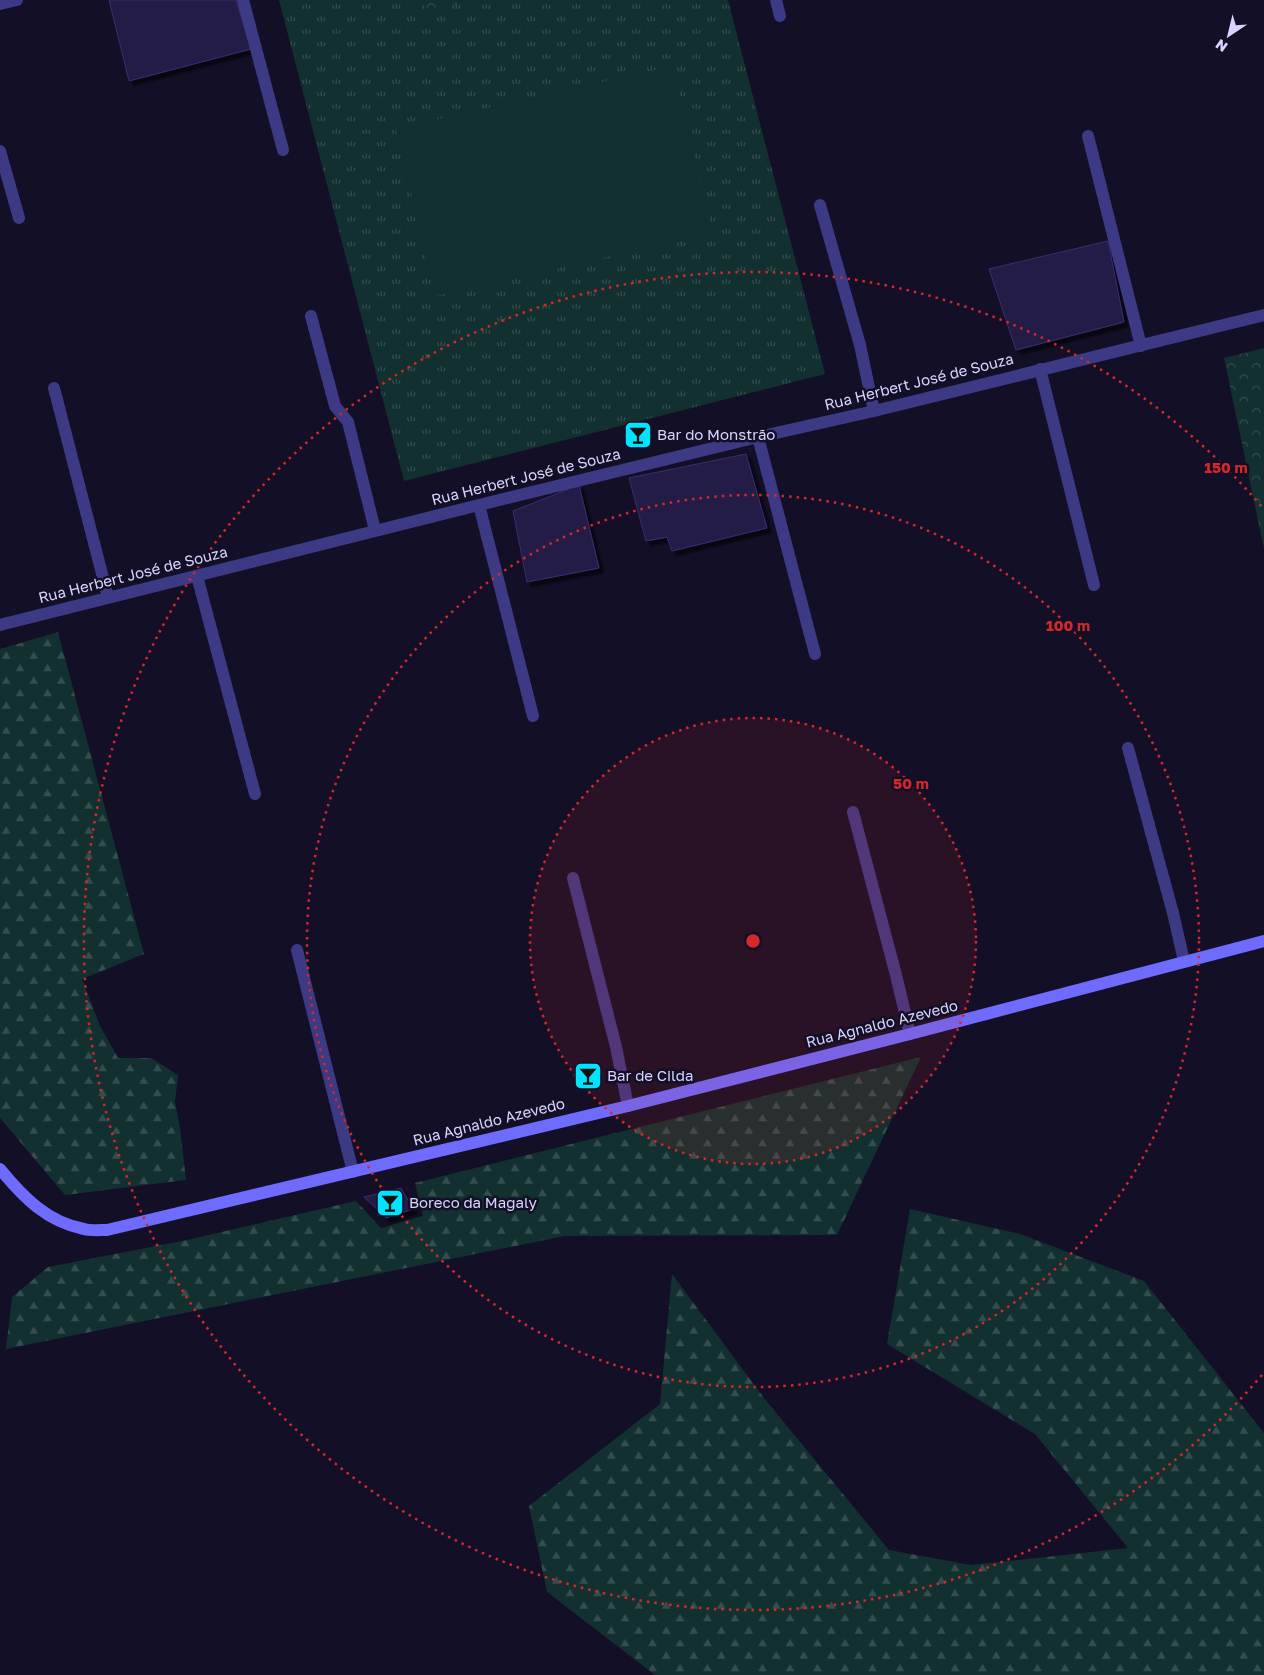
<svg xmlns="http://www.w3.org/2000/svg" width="1264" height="1675" font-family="'Golos Text',sans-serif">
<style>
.grass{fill:url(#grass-tufts)}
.forest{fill:url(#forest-firs)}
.park{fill:url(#park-crowns)}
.pitch{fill:#12302f}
.building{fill:#241b47;stroke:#3b2d73;filter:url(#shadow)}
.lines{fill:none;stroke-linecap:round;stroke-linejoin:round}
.lane{stroke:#3d3a85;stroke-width:12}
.street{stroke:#3d3a85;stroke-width:12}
.secondary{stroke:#6f6bff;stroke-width:12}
.ring{fill:none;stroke:#d62828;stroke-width:2.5;stroke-dasharray:2.5 5}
.labels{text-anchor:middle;stroke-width:5;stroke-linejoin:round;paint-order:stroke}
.street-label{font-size:15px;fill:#d9d4ff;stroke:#130f26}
.poi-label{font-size:15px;fill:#d9d4ff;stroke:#130f26;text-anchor:start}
.centre{fill:#d62828;stroke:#130f26;stroke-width:2.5}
.ring-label{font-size:15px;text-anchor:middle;font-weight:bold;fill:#d62828;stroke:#130f26;stroke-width:5;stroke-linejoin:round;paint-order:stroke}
</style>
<defs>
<pattern id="grass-tufts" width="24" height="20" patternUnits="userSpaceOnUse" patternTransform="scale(1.25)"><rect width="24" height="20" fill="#12302f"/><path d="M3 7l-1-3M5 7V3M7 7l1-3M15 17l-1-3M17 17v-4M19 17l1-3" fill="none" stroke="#344d4e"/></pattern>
<pattern id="forest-firs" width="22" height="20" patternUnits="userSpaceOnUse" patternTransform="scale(1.25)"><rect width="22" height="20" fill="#12302f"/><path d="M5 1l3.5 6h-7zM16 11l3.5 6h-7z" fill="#344d4e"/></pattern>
<pattern id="park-crowns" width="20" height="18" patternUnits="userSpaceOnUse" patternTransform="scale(1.25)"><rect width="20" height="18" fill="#12302f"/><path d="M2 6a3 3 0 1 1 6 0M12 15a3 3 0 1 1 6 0" fill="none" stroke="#344d4e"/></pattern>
<filter id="shadow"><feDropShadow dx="4.5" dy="4.5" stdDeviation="1" flood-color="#0009"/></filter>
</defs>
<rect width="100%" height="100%" fill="#130f26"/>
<polygon class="grass" points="279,0 728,0 825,374 404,481"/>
<g class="forest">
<polygon points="58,632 144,954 82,979 100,1026 118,1058 151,1058 178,1075 175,1102 180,1128 186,1180 65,1195 0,1118 0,649"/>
<polygon points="921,1057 837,1235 565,1236 6,1349 12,1297 48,1267 187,1240 356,1201 381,1228 423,1216 415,1183"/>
<polygon points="910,1209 1020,1234 1144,1281 1264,1433 1264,1675 655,1675 547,1592 529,1506 660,1404 672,1274 764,1398 889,1550 971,1565 1128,1548 1035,1434 887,1344"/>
</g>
<g class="park">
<polygon points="424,0 470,0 427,12"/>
<polygon points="1264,348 1264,549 1224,358"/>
</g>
<polygon class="pitch" points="673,66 712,233 435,296 396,129"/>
<g class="building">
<polygon points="109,0 236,0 251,49 129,81"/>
<polygon points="1108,241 1124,322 1016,350 989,269"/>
<polygon points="746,454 767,528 672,551 667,537 646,541 629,478"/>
<polygon points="579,485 599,568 527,582 513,511"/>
<polygon points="401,1188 413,1209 386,1218 364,1197"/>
</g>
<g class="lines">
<g class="lane">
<polyline points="243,0 283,150"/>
<polyline points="776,0 780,16"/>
<polyline points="1088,136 1141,346"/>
<polyline points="0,151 19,218"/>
<polyline points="820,205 860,345 874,411"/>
<polyline points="311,316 335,406 348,422 375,530"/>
<polyline points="1040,369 1094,585"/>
<polyline points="54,388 108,597"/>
<polyline points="758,437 815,654"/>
<polyline points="479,505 533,716"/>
<polyline points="197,576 255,794"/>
<polyline points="1128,748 1173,913 1184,961"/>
<polyline points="853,812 896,975 910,1034"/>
<polyline points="573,878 616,1047 628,1106"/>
<polyline points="297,950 353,1172"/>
</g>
<g class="street">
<polyline points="0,4 17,0"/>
<polyline points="0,625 479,505 758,437 874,411 1264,315"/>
</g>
<path class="secondary" d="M0,1169c23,28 47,53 84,60 7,2 16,1 23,1l521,-124 282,-72 354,-93"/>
</g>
<circle cx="753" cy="941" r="223" fill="#d62828" fill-opacity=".12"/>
<g class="ring">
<circle cx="753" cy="941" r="223"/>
<circle cx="753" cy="941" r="446"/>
<path d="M1262 1375A669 669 0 1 1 1262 507"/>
</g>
<defs>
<g id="bar-square" transform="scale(1.4375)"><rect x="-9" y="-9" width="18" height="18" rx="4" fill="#00e5ff" stroke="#130f26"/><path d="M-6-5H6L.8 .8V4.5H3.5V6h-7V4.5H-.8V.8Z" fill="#111"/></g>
</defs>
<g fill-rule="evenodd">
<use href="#bar-square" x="638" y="435"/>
<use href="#bar-square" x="588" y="1076"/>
<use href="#bar-square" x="390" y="1203"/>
</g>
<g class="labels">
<g class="street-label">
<text transform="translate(919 382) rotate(-14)" y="5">Rua Herbert José de Souza</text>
<text transform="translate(526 477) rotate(-14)" y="5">Rua Herbert José de Souza</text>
<text transform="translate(133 575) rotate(-14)" y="5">Rua Herbert José de Souza</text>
<text transform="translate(882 1024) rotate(-14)" y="5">Rua Agnaldo Azevedo</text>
<text transform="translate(489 1122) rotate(-14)" y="5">Rua Agnaldo Azevedo</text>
</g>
<g class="poi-label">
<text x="657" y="440">Bar do Monstrão</text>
<text x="607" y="1081">Bar de Cilda</text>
<text x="409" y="1208">Boreco da Magaly</text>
</g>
</g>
<circle cx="753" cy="941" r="8" class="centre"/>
<g class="ring-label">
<text x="1226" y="473">150 m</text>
<text x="1068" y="631">100 m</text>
<text x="911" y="789">50 m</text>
</g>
<g transform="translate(1229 35) rotate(215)" stroke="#130f26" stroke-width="4" paint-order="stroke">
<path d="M0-4L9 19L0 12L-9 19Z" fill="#d9d4ff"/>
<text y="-8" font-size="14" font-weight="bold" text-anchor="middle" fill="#d9d4ff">N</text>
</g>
</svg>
